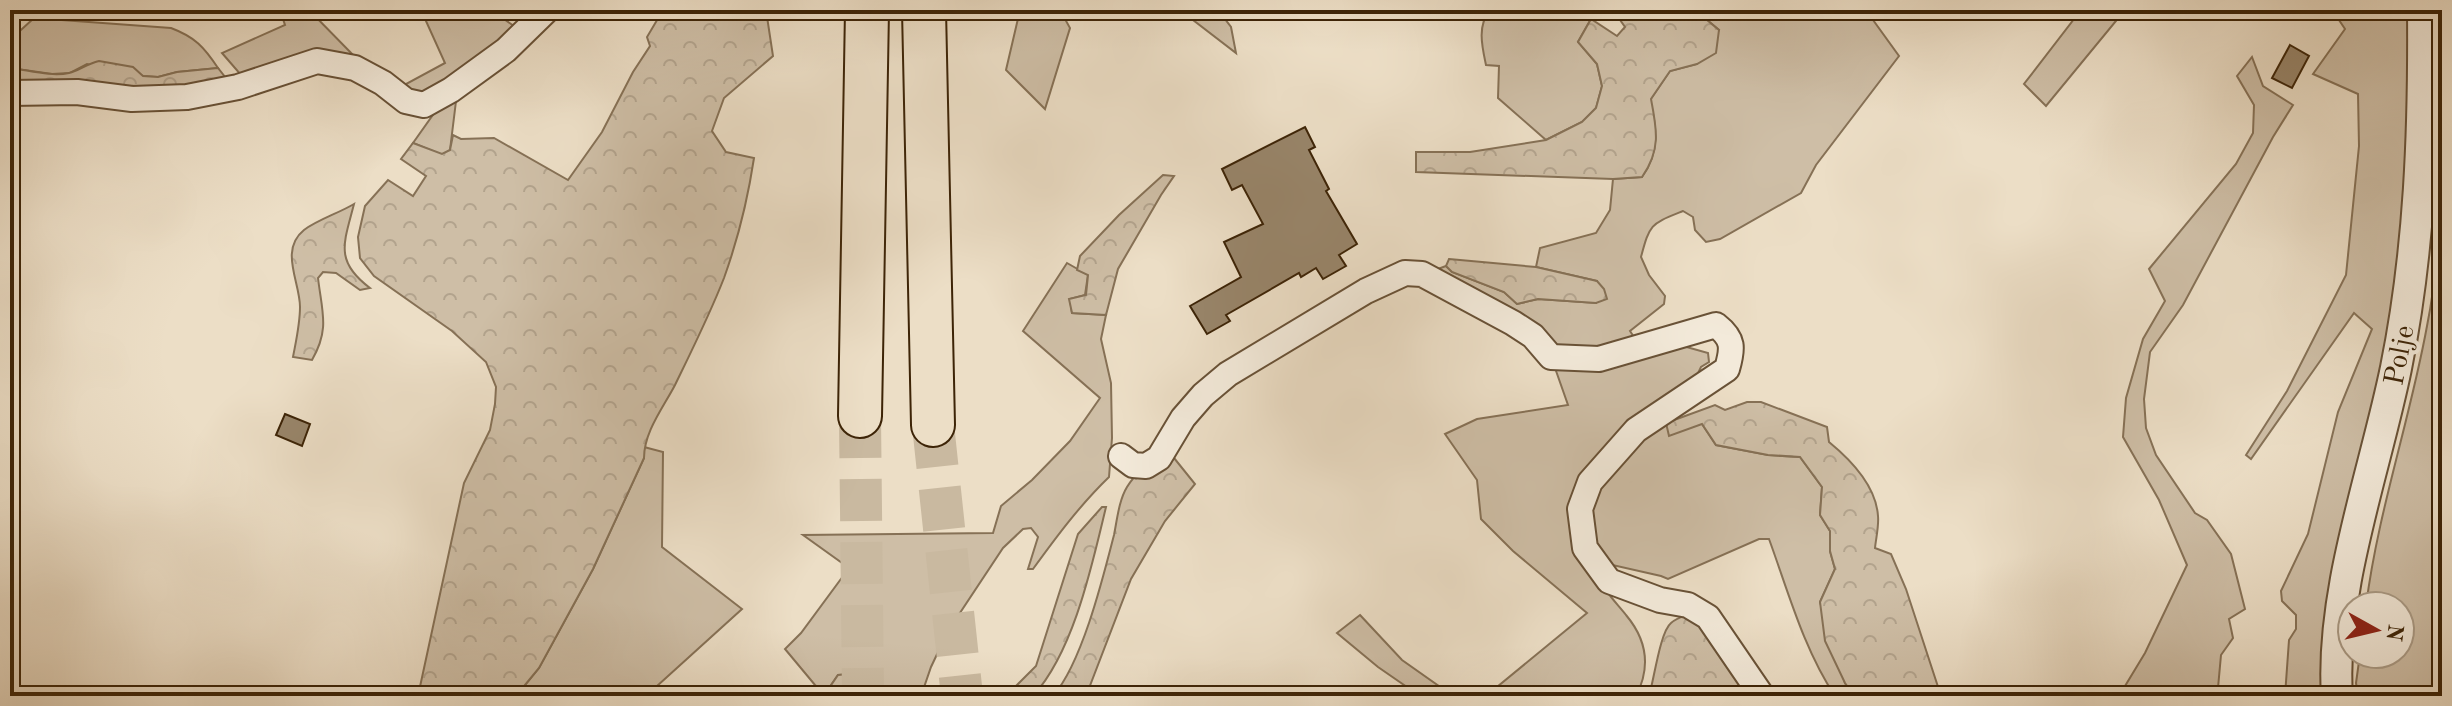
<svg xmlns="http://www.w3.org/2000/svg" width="2452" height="706" font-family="'Old Standard TT',serif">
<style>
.grass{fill:#cebea6;stroke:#867156;stroke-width:2}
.forest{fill:url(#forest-crowns);stroke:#867156;stroke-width:2}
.building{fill:#98856a;stroke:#3d2407;stroke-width:2}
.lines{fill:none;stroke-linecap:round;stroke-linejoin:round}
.trunk-tunnel{stroke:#c9b9a0;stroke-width:42;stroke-dasharray:42 21;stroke-linecap:butt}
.minor-casing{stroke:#695237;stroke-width:28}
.tertiary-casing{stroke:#695237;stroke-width:34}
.trunk-casing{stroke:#3d2407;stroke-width:46}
.minor{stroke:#f3eada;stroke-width:24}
.tertiary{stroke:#f3eada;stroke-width:30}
.trunk{stroke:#ecdec6;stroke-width:42}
.labels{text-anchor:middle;stroke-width:8;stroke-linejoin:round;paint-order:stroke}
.street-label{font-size:28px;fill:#3d2407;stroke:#f3eada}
</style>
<defs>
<pattern id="forest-crowns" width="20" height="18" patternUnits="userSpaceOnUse" patternTransform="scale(2)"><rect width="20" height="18" fill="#cebea6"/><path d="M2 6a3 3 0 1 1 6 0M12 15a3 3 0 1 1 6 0" fill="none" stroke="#b2a38d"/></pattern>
</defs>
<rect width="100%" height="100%" fill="#ecdec6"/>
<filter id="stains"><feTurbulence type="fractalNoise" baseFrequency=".0025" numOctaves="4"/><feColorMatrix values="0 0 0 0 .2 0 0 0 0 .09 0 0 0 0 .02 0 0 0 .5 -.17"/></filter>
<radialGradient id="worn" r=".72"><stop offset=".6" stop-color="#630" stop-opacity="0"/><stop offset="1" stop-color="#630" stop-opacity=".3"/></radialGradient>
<g class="grass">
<polygon points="280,10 309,10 359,61 241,75 222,53 285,25"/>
<polygon points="421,10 491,10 521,31 428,98 393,91 445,63"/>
<polygon points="1020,10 1060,10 1070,28 1045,109 1006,70"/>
<polygon points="1180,10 1218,10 1231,27 1236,53"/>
<path d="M1490,10h91l10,9 -13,23 19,22 5,22 -6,22 -14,14 -36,18 -48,-42 1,-32 -13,-1c-4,-19 -9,-39 4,-55z"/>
<path d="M1695,10h175l-2,3 31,43 -83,109 -15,28 -81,46 -14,3 -11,-12 -2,-13 -10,-6c-32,13 -33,12 -42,46l8,18 16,21 -1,8 -34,27 6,9 47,6 25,7 1,9 -8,5 -10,21 -110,94c6,30 9,63 18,92 5,18 16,27 27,41 21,25 25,52 10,81h-150l101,-83 -74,-62 -32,-32 -4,-39 -32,-46 32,-15 91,-14 -13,-37 -120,-98 11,-4 6,6 52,20 13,12 21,-5 58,4 1,-22 -61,-14 4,-19 56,-15 14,-23 3,-31 29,-2c18,-25 15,-49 8,-77l20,-29 27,-7 22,-34z"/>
<polygon points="2081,10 2125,10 2046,106 2024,84"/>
<path d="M2342,10h69c-1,105 -2,212 -21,316 -13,70 -33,138 -49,207 -12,53 -24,109 -17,163h-39l4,-56 7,-11v-14l-14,-14 -1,-10 27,-57 30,-122 34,-83 -18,-16 -103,146 -5,-4 41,-64 59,-116 13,-129 -1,-52 -45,-20 32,-45 -8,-12z"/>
<path d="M34,18l137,10c24,9 33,19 47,40l-41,4 -19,5 -15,-1 -56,-12 -17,9 -18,1 -42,-6v-28z"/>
<polygon points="2252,57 2263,86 2293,105 2273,137 2183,305 2150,352 2144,399 2146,428 2156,455 2195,513 2207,520 2231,554 2245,609 2229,619 2233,638 2221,655 2218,688 2231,695 2119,696 2145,653 2187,565 2159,500 2123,437 2126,398 2143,339 2165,301 2149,269 2236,164 2253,133 2254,105 2237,76"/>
<polygon points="457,93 450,150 442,155 413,143 435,112"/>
<path d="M2442,175v521h-84l-2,-13 4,-29h40v-48h-34c12,-95 44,-186 61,-280 10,-50 13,-101 15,-151z"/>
<path d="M1067,263l21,12 -3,20 -15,4 2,14 34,2 -5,24 10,44 1,55 -3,39c-29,28 -52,59 -76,92h-5l10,-32 -7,-9 -8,1 -20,19 -55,83 -17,36 -10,29c-15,0 -32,-2 -46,-8 -14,-6 -22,-15 -37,-13l-13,19 -10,-9 -30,-36 16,-16 48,-65 -46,-33 190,-2 8,-27 31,-26 38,-39 30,-43 -77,-67z"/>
<path d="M1666,423l36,1 14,21 52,10 32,2 22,30 -2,28 10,16v20l5,18 -15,33 25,81 9,13h-19c-31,-46 -47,-105 -66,-157h-10l-91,40 -7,-3 -62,-14 -11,-62 31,-47z"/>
<polygon points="644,447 663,452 662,547 742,609 646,696 516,696 539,668 593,569 644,458"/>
<polygon points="1360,615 1402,660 1453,696 1420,696 1378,667 1337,633"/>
</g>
<g class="forest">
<path d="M663,10h103l7,46 -49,42 -12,33 14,21 28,6c-6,40 -16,81 -30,120 -14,36 -32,72 -49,107 -12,23 -31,47 -31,73l-51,111 -54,99 -23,28h-98l46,-213 26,-53 5,-26 1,-17 -10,-25 -34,-31 -78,-55 -14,-18 -2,-21 7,-31 23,-26 25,16 13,-20 -25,-17 12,-16 29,11 8,-4 3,-15 8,4 33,-1 74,42 34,-48 31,-60 17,-26 -3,-9z"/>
<path d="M1613,10h82l24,20 -3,23 -19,11 -27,7 -19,28c6,31 10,51 -9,78l-29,2 -197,-7v-20h54l76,-12 36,-18 14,-14 6,-22 -5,-22 -19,-22 13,-23 26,17 8,-9z"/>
<path d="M99,61l34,6 10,9 15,1 19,-5 41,-4 15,19 -52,8 -171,-9v-18c18,2 41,9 59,5 10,-2 17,-9 30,-12z"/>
<polygon points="1163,175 1174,176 1161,195 1118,269 1106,315 1072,313 1069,299 1086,295 1088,275 1077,270 1080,256 1119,215"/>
<path d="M354,204c-10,39 -20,57 16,84l-10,2 -24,-17 -13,-1 -5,6c4,34 12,51 -6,82l-19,-3c3,-16 7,-33 7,-50 0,-25 -21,-57 4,-77 13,-10 35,-17 50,-26z"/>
<polygon points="1449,259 1536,267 1597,281 1604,289 1607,299 1596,303 1538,299 1517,304 1504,292 1452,272 1446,266"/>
<path d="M1747,402h14l66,25 2,15c22,18 47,44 49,74 1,10 -2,22 -3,32l16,6 15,35 35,107h-87l-9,-13 -20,-42 -5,-39 15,-33 -5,-18v-20l-10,-16 2,-28 -22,-30 -32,-2 -52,-10 -14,-21 -33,12 -3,-13 49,-18 10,5z"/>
<path d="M1166,448l29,36 -30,37 -34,58 -45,117h-33c29,-33 50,-118 61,-161 3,-15 5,-35 13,-48 9,-15 25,-27 39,-39z"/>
<path d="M1102,507h4c-14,58 -32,144 -73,189h-27l30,-30 42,-132z"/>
<path d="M1694,612l61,84h-106c5,-16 11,-64 22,-73 5,-5 16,-8 23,-11z"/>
<polygon points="849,674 877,689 908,696 825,694 838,675"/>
</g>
<g class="building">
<polygon points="2290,45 2309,56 2292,88 2272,78"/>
<polygon points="1305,127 1315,147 1309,150 1329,189 1326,191 1357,244 1339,255 1346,266 1323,279 1316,268 1301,277 1299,273 1226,315 1230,321 1207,334 1190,306 1241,277 1224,242 1263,224 1242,185 1232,190 1222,169"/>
<polygon points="285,414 310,424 302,446 276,435"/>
</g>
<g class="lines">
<g class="trunk-tunnel">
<polyline points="860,416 863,696"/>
<polyline points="933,425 962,696"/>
</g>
<g class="minor-casing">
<g id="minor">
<polyline points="10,93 77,92 132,99 187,97 238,87 317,61 355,68 383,83 406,101 424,105 451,90 506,50 547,10"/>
<path d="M1121,456l12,9 13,1 13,-8 24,-40 20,-23 25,-21 138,-83 39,-18 17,1 91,49 20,13 18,21 48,2 117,-34c18,14 17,23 11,44l-91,61 -46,52 -10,27 5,39 24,33 51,19 28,5 20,12 54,79"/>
</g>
</g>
<g class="tertiary-casing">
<path id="tertiary" d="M2337,696c-7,-105 38,-225 59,-328 24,-119 28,-238 27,-358"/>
</g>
<g class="trunk-casing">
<g id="trunk">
<polyline points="924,10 933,425"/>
<polyline points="860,416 867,10"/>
</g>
</g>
<use href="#minor" class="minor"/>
<use href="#tertiary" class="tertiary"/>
<use href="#trunk" class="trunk"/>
</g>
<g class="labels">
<g class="street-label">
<text transform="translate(2398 355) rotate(-79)" y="10">Polje</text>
</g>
</g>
<rect width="2452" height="706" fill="none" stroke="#ecdec6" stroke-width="40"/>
<rect x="12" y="12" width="2428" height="682" fill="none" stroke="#3d2407" stroke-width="4"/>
<rect x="20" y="20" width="2412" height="666" fill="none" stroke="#3d2407" stroke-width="2"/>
<g transform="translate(2376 630) rotate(98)"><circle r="38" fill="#f3eada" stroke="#aa9b86" stroke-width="2"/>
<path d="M0-6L14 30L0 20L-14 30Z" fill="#8f2418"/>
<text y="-12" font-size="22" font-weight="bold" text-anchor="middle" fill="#3d2407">N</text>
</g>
<rect width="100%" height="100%" filter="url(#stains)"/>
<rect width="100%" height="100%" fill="url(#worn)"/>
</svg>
